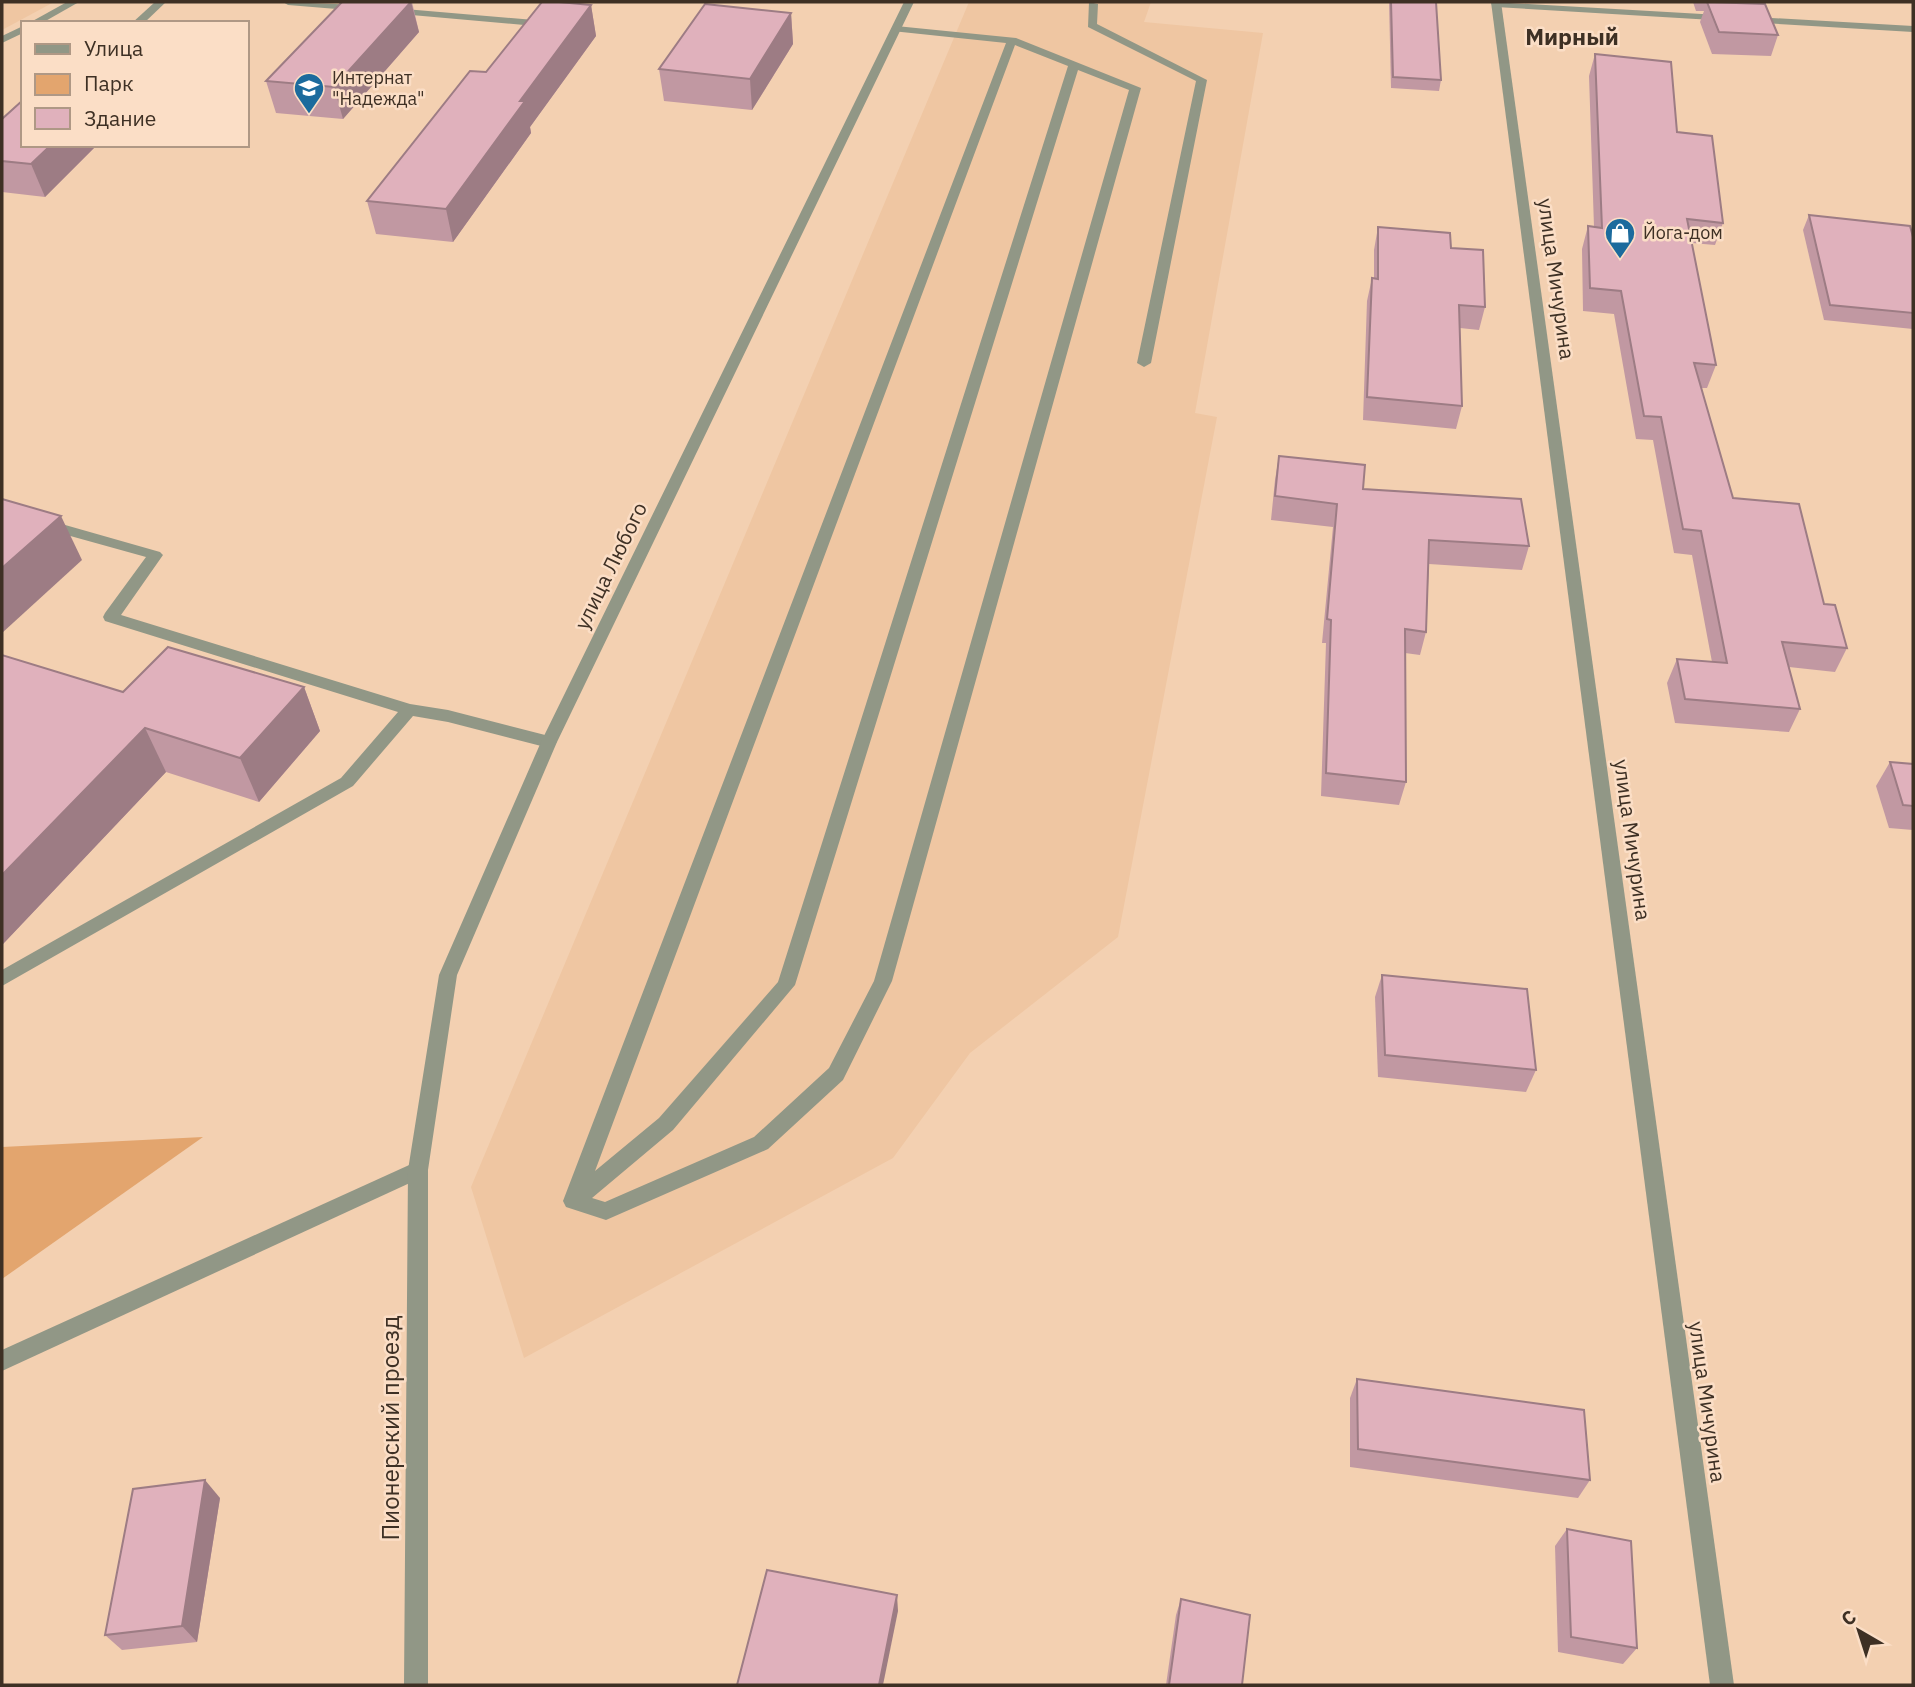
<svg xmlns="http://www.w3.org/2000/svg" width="1915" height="1687" font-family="'IBM Plex Sans',sans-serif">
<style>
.built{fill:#efc6a2}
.green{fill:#e3a56e}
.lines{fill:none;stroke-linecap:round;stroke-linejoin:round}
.service{fill:#919786;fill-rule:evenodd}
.minor{fill:#919786;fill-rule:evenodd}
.tertiary{fill:#919786;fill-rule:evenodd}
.wall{fill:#c198a2}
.shaded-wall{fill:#9d7c84}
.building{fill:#e0b1bc;stroke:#9d7c84;stroke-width:2}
.labels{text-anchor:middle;stroke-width:5;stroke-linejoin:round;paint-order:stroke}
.far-poi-label{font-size:18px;fill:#3e3024;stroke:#fbdec6;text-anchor:start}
.street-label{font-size:21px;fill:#3e3024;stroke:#fbdec6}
.far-district-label{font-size:23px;font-weight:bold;fill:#3e3024;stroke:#fbdec6}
.near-street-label{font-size:24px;fill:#3e3024;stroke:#fbdec6}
</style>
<rect width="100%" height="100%" fill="#f3d0b1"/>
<g class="built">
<polygon points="2,2 54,2 2,30"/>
<polygon points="969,2 1151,2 1144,22 1263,33 1195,413 1217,417 1118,937 970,1053 893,1158 524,1358 471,1187"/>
</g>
<polygon class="green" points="203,1137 2,1279 2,1147"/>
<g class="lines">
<g class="service">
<polygon points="67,2 79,2 42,23 29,23"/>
<polygon points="155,2 166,2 144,23 132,23"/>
<polygon points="283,2 361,5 366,8 361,11 288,5"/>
<polygon points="1089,2 1098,4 1097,24 1207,80 1151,363 1144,367 1137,363 1196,81 1088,27"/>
<polygon points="1493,2 1913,26 1913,32 1496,7 1491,4"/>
<polygon points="393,8 546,21 551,24 546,27 389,13 389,9"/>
<polygon points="23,26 23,33 2,43 2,36"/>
<path d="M896,26l120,12 125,50 -249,893 -49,99 -75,69 -162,71 -40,-13 -3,-6 443,-1158 -114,-12 -1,-2zM1015,45l53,21 -290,916 -119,136 -64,53zM1078,70l51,20 -255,891 -45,87 -75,69 -149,65 -13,-4 81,-68 122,-145z"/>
<polygon points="2,507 160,552 163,555 121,615 410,704 448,710 549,736 557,742 549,748 448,722 413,716 353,786 2,986 2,970 341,778 398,712 105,621 103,617 105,613 146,557 2,517"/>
</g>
<g class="minor">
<polygon points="1491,2 1501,2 1734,1685 1710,1685"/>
<polygon points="418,1161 425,1164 428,1170 425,1176 2,1371 2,1350"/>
</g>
<polygon class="tertiary" points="904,2 914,2 557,742 457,975 428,1170 428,1685 404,1685 408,1170 439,975 541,742"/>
</g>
<g class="wall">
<polygon points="342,2 412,2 419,32 343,119 276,113 266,81"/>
<polygon points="1389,2 1436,2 1441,80 1439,91 1391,88"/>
<polygon points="1693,2 1757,2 1757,4 1778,35 1771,56 1712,54 1700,22 1704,11 1696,11"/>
<polygon points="591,5 596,36 530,127 531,133 453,242 376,234 367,201 486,72"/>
<polygon points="791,13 793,44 752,110 664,101 659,69"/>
<polygon points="1595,54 1677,132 1723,223 1715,245 1692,243 1716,365 1707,388 1701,388 1733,498 1824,604 1847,648 1835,672 1789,667 1800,709 1789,732 1675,723 1667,683 1677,659 1712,662 1692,555 1674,553 1653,440 1636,439 1614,314 1583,311 1582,249 1588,226 1594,227 1589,76"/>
<polygon points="2,119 97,145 45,197 2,192"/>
<polygon points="1809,215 1913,237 1913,329 1824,320 1803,230"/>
<polygon points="1378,227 1451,248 1485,307 1479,330 1460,328 1462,406 1456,429 1363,420 1367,301 1372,278 1374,279 1374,250"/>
<polygon points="1279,456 1363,489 1529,546 1522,570 1429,564 1426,632 1420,655 1405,653 1406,782 1399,805 1321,796 1326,643 1322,643 1333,527 1271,520 1275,480"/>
<polygon points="2,655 123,692 304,687 320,731 259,802 166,772 3,944 2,944"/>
<polygon points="1890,762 1913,764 1913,830 1889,828 1876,786"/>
<polygon points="1382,975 1536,1070 1526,1092 1378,1077 1375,997"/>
<polygon points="1357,1379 1590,1480 1578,1498 1350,1467 1350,1398"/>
<polygon points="220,1498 197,1642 122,1650 105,1635"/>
<polygon points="1567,1529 1637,1648 1623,1664 1558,1652 1555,1546"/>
<polygon points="1181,1599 1242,1685 1166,1685 1176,1615"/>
</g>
<g class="shaded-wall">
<polygon points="411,2 419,32 343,119 334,87"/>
<polygon points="591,5 596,36 530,127 531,133 453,242 446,209 520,101"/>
<polygon points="791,13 793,44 752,110 750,79"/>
<polygon points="51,145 97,145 45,197 31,164"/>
<polygon points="61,516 82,560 2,633 2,568"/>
<polygon points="304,687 320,731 259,802 240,758"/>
<polygon points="145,728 166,772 3,944 2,942 2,875"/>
<polygon points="205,1480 220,1498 197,1642 182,1626"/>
<polygon points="897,1595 898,1611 883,1685 879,1685"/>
</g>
<g class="building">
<polygon points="342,2 411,2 334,87 266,81"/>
<polygon points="542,2 559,2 591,5 520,101 525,101 446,209 367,201 470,71 486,72"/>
<polygon points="1391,2 1436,2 1441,80 1393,77"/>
<polygon points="1707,2 1765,4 1778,35 1719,32"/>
<polygon points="705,4 791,13 750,79 659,69"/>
<polygon points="1595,54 1671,62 1677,132 1712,136 1723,223 1687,219 1716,365 1694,363 1733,498 1799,504 1824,604 1835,605 1847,648 1782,642 1800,709 1685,699 1677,659 1727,663 1701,531 1683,529 1661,417 1644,416 1621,291 1590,288 1588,226 1602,228"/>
<polygon points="23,100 23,145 51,145 31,164 2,161 2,119"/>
<polygon points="1809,215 1910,226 1913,237 1913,313 1830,305"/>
<polygon points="1378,227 1450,233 1451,248 1483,250 1485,307 1459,305 1462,406 1367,397 1372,278 1378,279"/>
<polygon points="1279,456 1365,465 1363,489 1521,499 1529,546 1429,540 1426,632 1405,629 1406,782 1326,773 1331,620 1327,619 1337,504 1275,496"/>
<polygon points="2,499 61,516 2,568"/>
<polygon points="168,647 304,687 240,758 145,728 2,875 2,655 123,692"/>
<polygon points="1890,762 1913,764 1913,806 1903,805"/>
<polygon points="1382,975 1527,989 1536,1070 1385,1055"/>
<polygon points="1357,1379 1584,1410 1590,1480 1358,1449"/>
<polygon points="205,1480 182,1626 105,1635 133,1489"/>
<polygon points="1567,1529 1631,1541 1637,1648 1571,1637"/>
<polygon points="767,1570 897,1595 879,1685 737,1685"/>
<polygon points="1181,1599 1250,1615 1242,1685 1169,1685"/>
</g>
<defs>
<g id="school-pin" transform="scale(1.575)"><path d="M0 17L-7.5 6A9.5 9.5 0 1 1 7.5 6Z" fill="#1c6b9d" stroke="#fbdec6"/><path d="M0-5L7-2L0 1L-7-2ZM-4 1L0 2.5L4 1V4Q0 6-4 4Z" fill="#fff"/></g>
<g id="shop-pin" transform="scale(1.575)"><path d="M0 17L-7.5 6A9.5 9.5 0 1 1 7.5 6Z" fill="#1c6b9d" stroke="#fbdec6"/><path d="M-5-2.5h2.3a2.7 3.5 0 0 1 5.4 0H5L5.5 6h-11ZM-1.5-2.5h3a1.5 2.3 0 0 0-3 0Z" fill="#fff"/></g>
</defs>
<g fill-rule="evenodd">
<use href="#school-pin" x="309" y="88"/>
<use href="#shop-pin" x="1620" y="233"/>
</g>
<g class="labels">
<g class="far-poi-label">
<text x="332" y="84">Интернат<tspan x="332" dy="21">"Надежда"</tspan></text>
<text x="1643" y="239">Йога-дом</text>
</g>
<g class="street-label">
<text transform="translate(1556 279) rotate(82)" y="7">улица Мичурина</text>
<text transform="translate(611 566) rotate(-64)" y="7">улица Любого</text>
<text transform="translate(1632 840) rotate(82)" y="7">улица Мичурина</text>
<text transform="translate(1707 1402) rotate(82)" y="7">улица Мичурина</text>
</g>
<g class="far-district-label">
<text x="1572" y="45">Мирный</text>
</g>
<g class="near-street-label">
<text transform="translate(391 1428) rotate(-90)" y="8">Пионерский проезд</text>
</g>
</g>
<rect width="1915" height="1687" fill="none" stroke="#3e3024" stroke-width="7"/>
<rect x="21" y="21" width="228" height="126" fill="#fbdec6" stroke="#af9885" stroke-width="2"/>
<rect x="35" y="44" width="35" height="10" fill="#919786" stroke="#af9885" stroke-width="2"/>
<text x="84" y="56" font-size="21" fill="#3e3024">Улица</text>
<rect x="35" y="74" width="35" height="21" fill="#e3a56e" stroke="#af9885" stroke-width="2"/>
<text x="84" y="91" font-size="21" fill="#3e3024">Парк</text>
<rect x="35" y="108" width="35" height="21" fill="#e0b1bc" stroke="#af9885" stroke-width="2"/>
<text x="84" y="126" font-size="21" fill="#3e3024">Здание</text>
<g transform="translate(1859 1631) rotate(321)" stroke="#fbdec6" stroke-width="5" paint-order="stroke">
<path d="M0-5L12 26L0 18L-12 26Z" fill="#3e3024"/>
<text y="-10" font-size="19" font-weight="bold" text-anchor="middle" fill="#3e3024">С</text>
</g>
</svg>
